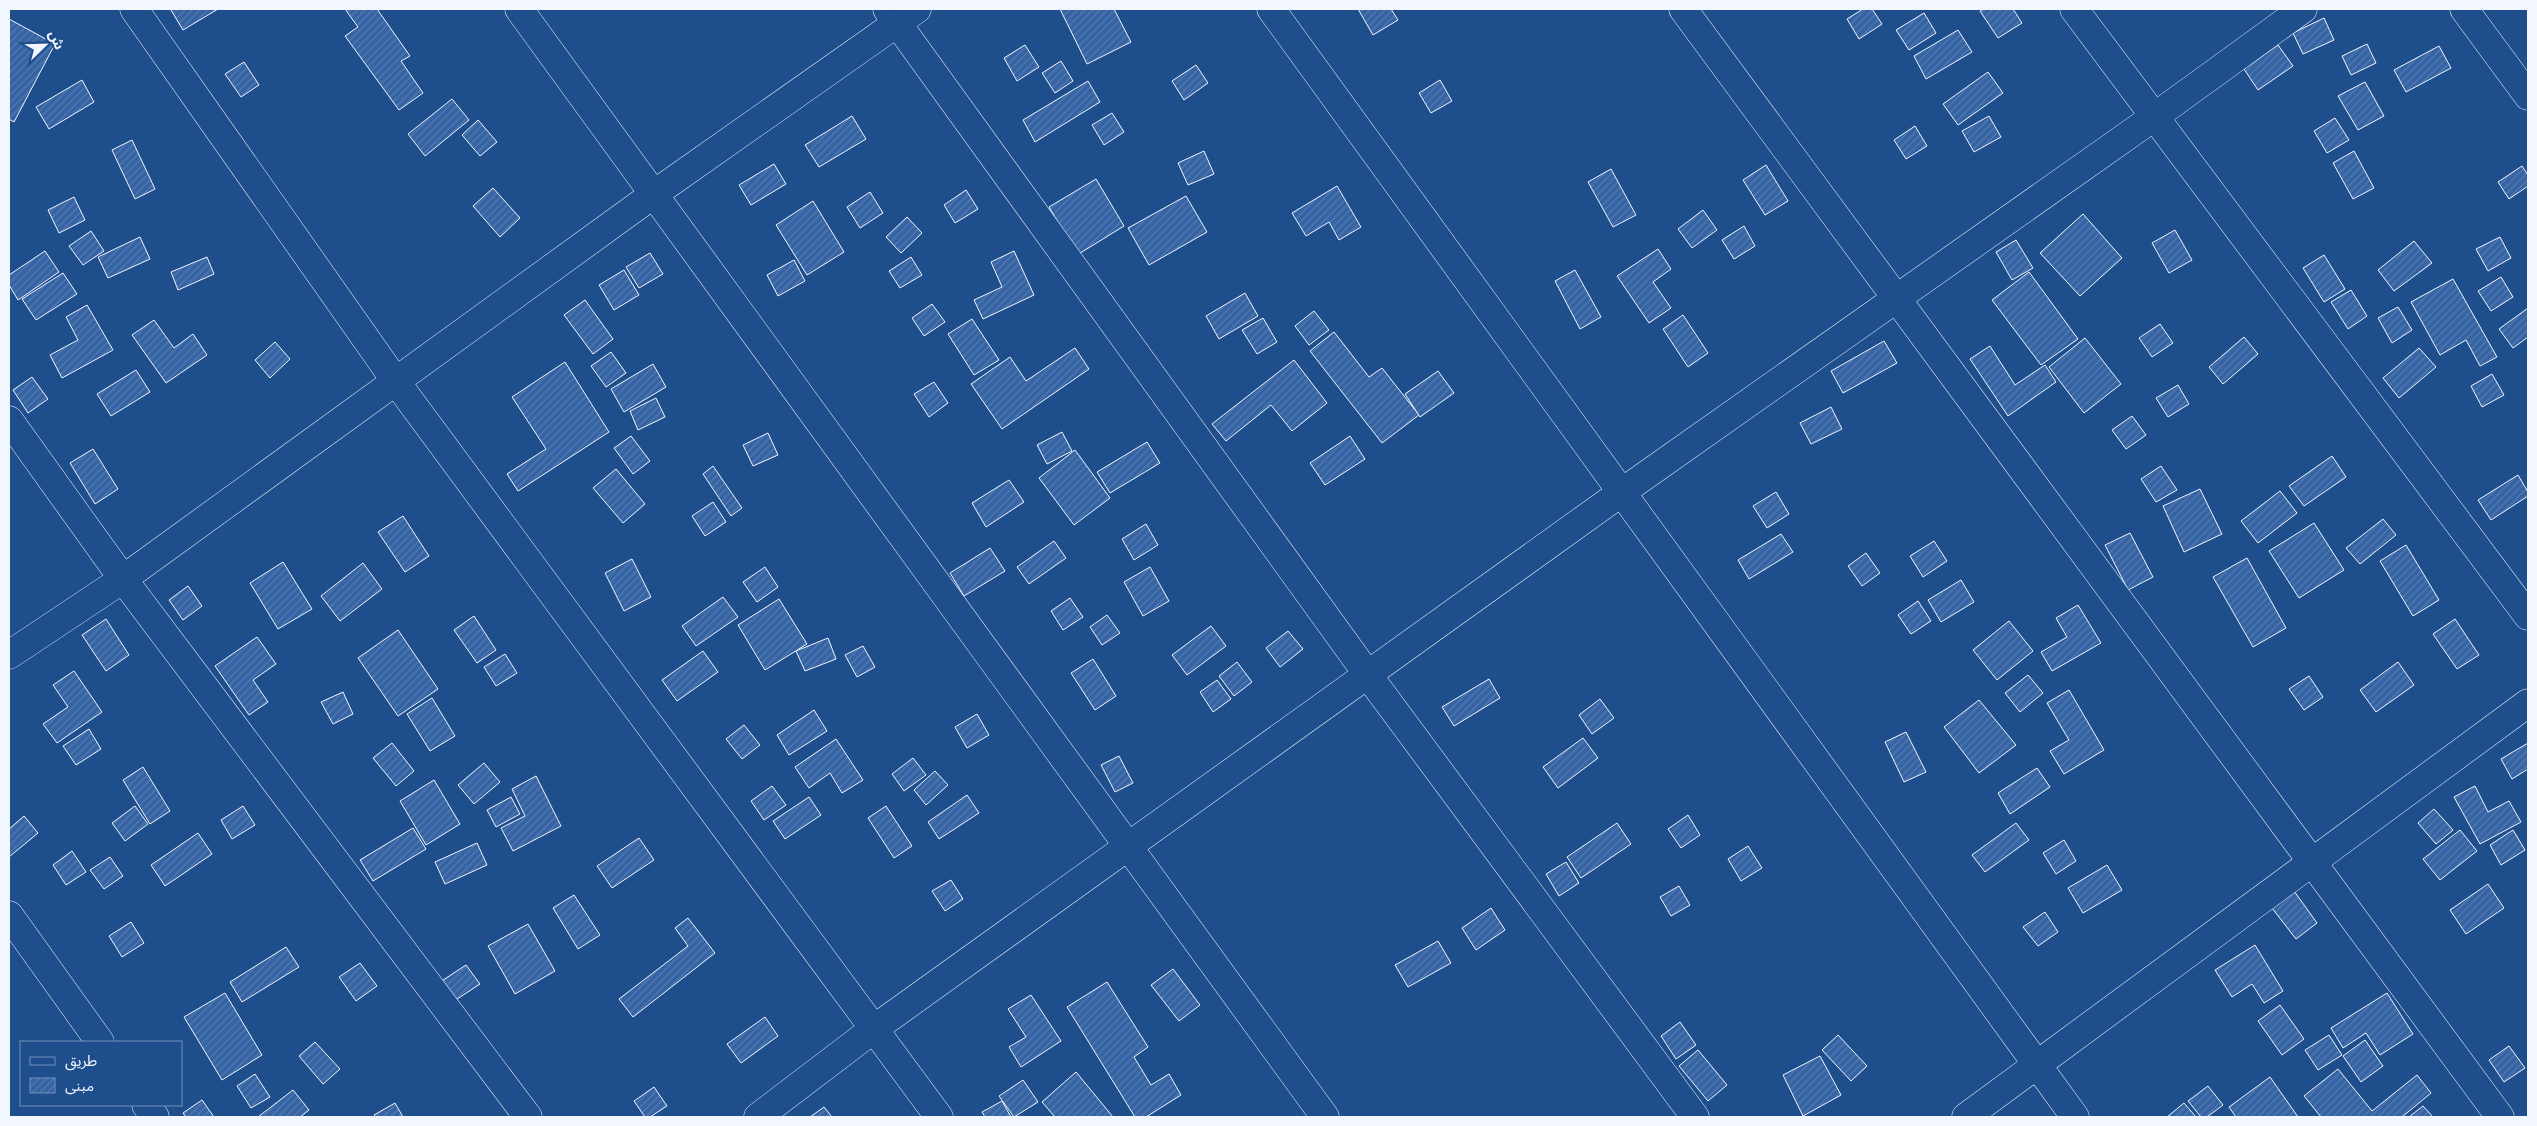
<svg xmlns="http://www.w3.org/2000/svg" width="2537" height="1126" font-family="Barlow,'Noto Sans Arabic',sans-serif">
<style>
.building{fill:url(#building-hatch);stroke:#f2f6ff}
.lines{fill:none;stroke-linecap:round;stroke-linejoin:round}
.minor-casing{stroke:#f2f6ff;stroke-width:29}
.minor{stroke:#1f4e8c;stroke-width:28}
</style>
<defs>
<pattern id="building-hatch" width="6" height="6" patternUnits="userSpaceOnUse" patternTransform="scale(1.25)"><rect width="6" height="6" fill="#3563a3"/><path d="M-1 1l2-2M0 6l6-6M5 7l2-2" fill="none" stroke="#537ab1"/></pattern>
</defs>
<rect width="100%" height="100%" fill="#1f4e8c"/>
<g class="building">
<polygon points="174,9 218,9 183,30 171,10"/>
<polygon points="345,9 377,9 410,56 401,61 423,93 399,110 345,36 358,27"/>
<polygon points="1060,9 1114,9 1131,42 1087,64"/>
<polygon points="1358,9 1391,9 1398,20 1373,35"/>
<polygon points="1863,9 1872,9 1882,24 1859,39 1847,19"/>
<polygon points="1984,9 2013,9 2022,23 1998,38 1980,11"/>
<polygon points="1924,13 1936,33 1909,50 1896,30"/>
<polygon points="2324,18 2334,40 2303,54 2293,33"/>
<polygon points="9,19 55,44 14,122 9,119"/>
<polygon points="1958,30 1972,52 1926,79 1914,56"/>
<polygon points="2367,44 2376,63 2351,75 2342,56"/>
<polygon points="1025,45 1039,67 1017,81 1004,58"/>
<polygon points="2278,45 2293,66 2258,90 2244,69"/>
<polygon points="2439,46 2451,68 2406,92 2394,70"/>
<polygon points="1061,61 1073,81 1055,93 1042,73"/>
<polygon points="244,62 259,85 241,97 225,74"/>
<polygon points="1196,65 1208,83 1184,100 1172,81"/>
<polygon points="1988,72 2003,93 1958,125 1943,104"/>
<polygon points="82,80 94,102 49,129 36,107"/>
<polygon points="1440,80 1452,101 1431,113 1419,93"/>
<polygon points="1088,81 1100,102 1035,142 1023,120"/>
<polygon points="2365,82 2384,116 2358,130 2338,96"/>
<polygon points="452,99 469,120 425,156 408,134"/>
<polygon points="1112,113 1124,132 1104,145 1092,125"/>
<polygon points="852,116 866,139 819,167 805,145"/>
<polygon points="1989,116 2001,137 1974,152 1962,131"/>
<polygon points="2335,118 2349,140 2327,153 2314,131"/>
<polygon points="478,120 497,142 480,156 462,135"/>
<polygon points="1915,126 1927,146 1906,159 1894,140"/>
<polygon points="132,140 155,189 135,199 112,150"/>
<polygon points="1204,151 1214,174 1188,185 1178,163"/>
<polygon points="2354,151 2374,188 2353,199 2333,163"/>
<polygon points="774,164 786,184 751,205 739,185"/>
<polygon points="1766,165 1788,201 1765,215 1743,180"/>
<polygon points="2522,166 2528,175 2528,186 2509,199 2498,182"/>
<polygon points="1611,169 1636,215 1613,227 1588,182"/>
<polygon points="1096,179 1124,226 1077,255 1049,207"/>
<polygon points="1337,186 1361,227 1339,240 1329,222 1306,236 1292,213"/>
<polygon points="493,188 520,218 500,237 473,206"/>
<polygon points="966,190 978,209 955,223 944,205"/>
<polygon points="870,192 883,213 860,228 847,207"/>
<polygon points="1186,196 1207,232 1149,265 1128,228"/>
<polygon points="74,197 85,220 59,233 48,210"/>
<polygon points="813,201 844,252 807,275 776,225"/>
<polygon points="1703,210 1717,230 1692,248 1678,229"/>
<polygon points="2083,214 2122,258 2080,296 2040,253"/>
<polygon points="907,217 922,233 901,253 886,237"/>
<polygon points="1744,226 1755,246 1734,259 1722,240"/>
<polygon points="2175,230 2192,260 2169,273 2152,243"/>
<polygon points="91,231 104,251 83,265 69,246"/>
<polygon points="140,237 150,259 108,278 98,257"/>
<polygon points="2500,237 2511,258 2488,271 2476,249"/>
<polygon points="2016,240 2033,268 2012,280 1996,252"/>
<polygon points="2414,241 2432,263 2394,291 2378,270"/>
<polygon points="1658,249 1671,269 1653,282 1671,308 1649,323 1617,276"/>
<polygon points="45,251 59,272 18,300 9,285 9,275"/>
<polygon points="1014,251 1034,295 983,319 974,300 1002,287 991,262"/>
<polygon points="650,253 663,274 639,288 626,267"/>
<polygon points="2324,255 2345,289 2324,302 2303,268"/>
<polygon points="207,257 214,274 178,290 171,272"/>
<polygon points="911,257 922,275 900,288 889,271"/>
<polygon points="794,260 805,281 778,296 767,275"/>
<polygon points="624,270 639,295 614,310 599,285"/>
<polygon points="1575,270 1601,317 1580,329 1555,281"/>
<polygon points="2029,272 2078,339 2041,365 1992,300"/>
<polygon points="63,273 77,294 36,320 22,299"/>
<polygon points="2501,277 2513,297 2491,311 2478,291"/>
<polygon points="2453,279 2497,357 2480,366 2466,340 2440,355 2411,302"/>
<polygon points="2351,290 2367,316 2348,329 2331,302"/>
<polygon points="1245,293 1258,316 1219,339 1206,316"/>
<polygon points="585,300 613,339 593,354 564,315"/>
<polygon points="932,304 945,322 924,336 912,318"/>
<polygon points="87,305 113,350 62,378 50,355 78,340 66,317"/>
<polygon points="2398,307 2412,330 2392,343 2378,318"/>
<polygon points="2528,308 2528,337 2513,348 2499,329"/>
<polygon points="1314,311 1329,330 1309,345 1295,326"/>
<polygon points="1683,315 1708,353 1688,367 1663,329"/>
<polygon points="1263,318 1277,342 1257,354 1242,330"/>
<polygon points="972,319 999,360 974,375 948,334"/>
<polygon points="154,320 174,348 193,334 207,355 166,383 132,335"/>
<polygon points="2160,324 2173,343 2152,357 2139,338"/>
<polygon points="1334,332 1369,377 1382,368 1419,415 1382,443 1310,351"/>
<polygon points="2244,337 2258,354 2223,384 2209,367"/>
<polygon points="2085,338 2121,384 2084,413 2049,367"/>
<polygon points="1884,341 1897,363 1843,393 1831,371"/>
<polygon points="275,342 290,359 270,378 255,360"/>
<polygon points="1990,346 2015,385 2045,365 2056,382 2008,416 1970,359"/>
<polygon points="1075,348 1089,369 1002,429 971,384 1010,357 1026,381"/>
<polygon points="2419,348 2436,367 2399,398 2383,378"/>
<polygon points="611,352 626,373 606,387 591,366"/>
<polygon points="1294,360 1327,403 1292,431 1271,405 1226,441 1212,424"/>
<polygon points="565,362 609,432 518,491 507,474 546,449 512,397"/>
<polygon points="653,364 666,387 624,412 611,389"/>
<polygon points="136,370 150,392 111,416 97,394"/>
<polygon points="1438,371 1454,393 1420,417 1405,394"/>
<polygon points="2492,374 2504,395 2482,407 2471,386"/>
<polygon points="32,377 48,399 28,413 13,390"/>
<polygon points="934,382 948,403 929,417 914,394"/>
<polygon points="2178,385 2189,404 2168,417 2156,398"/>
<polygon points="656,398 665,417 638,430 630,411"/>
<polygon points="1831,407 1842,429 1811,444 1800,423"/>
<polygon points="2132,416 2146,435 2126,449 2112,430"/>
<polygon points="1062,432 1072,451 1047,464 1037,445"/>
<polygon points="768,433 778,455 753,466 743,445"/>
<polygon points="631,436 650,461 633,474 614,448"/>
<polygon points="1350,436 1365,459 1325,485 1310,463"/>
<polygon points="1147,442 1160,463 1110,493 1097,472"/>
<polygon points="93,449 118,489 95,504 70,463"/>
<polygon points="1075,450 1110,498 1074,525 1039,478"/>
<polygon points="2332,456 2346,477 2304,506 2289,486"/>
<polygon points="713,466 742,508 731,516 703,474"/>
<polygon points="2161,466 2177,490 2156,502 2141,479"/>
<polygon points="616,469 645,504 623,523 593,488"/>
<polygon points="2518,475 2528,492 2528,496 2491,520 2478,500"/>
<polygon points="1009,480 1024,502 986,527 972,503"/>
<polygon points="2200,489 2222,534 2184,552 2163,506"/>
<polygon points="2280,491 2297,513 2258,543 2241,521"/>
<polygon points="1776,492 1789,514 1767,528 1753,506"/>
<polygon points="713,502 726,522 705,536 692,516"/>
<polygon points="403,516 429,556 405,572 378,532"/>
<polygon points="2383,519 2396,535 2360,564 2346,548"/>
<polygon points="2314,523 2344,570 2299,598 2269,551"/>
<polygon points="1146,524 1158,545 1134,560 1122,539"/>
<polygon points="2130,533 2153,577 2128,590 2105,545"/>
<polygon points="1781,534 1793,552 1749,579 1738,560"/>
<polygon points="1054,541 1066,558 1029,584 1017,567"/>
<polygon points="1934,541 1947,561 1923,577 1910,556"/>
<polygon points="2406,545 2439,600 2413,616 2380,561"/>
<polygon points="990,548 1005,571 964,596 950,573"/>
<polygon points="1866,553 1880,573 1862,586 1848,566"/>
<polygon points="2247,558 2286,628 2253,647 2213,577"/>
<polygon points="632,559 651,597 624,611 605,573"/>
<polygon points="283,562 312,609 278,629 250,583"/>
<polygon points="363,563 382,589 340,621 321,596"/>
<polygon points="765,567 778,587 757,602 743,582"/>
<polygon points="1150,567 1169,601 1143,616 1124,582"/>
<polygon points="1961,580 1974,602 1941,622 1928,600"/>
<polygon points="188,586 202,606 183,620 169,600"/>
<polygon points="723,597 738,617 696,646 682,626"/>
<polygon points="1070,598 1083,617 1063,630 1051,611"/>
<polygon points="779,599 807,644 765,670 738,625"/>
<polygon points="1918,601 1931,621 1911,634 1898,615"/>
<polygon points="2078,605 2101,643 2052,671 2041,652 2067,637 2056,618"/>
<polygon points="1107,615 1120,633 1102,645 1090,627"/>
<polygon points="474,616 496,650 477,663 454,630"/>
<polygon points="106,619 129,655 106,671 82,635"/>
<polygon points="2455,619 2479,655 2457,669 2433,634"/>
<polygon points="2009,621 2033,651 1997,680 1973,650"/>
<polygon points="1211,626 1226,646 1187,675 1172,655"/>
<polygon points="398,630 438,689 398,716 358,658"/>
<polygon points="1288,631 1303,649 1280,667 1266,648"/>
<polygon points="257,637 276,664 253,680 268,702 249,715 215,666"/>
<polygon points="828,638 836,659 805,671 796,651"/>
<polygon points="863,646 875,667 857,677 845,655"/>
<polygon points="703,651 718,672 677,701 662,680"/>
<polygon points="505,654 517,673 496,686 484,667"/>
<polygon points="1093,659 1116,696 1095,710 1071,673"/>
<polygon points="1237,662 1252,682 1234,696 1219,676"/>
<polygon points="2398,662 2414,685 2376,712 2360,690"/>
<polygon points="74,671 102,712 57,743 43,724 68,707 53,685"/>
<polygon points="2028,675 2043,693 2020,712 2005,693"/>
<polygon points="2309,676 2323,697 2304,710 2289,689"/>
<polygon points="1489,679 1500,698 1454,726 1442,707"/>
<polygon points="1217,680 1231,699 1213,712 1200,692"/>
<polygon points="2069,690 2104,750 2064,774 2050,751 2069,740 2047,703"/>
<polygon points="343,692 353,714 333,724 321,702"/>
<polygon points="432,698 455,736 430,751 407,714"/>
<polygon points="1600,699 1614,718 1592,734 1579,715"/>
<polygon points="1979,700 2016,745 1979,773 1944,727"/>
<polygon points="814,710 827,731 789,755 777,735"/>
<polygon points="977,714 989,735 967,748 955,727"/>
<polygon points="744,725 760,745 742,759 726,739"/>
<polygon points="89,729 101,749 76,765 63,746"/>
<polygon points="1906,732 1926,772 1904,782 1885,742"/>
<polygon points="1583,738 1598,758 1558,788 1543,767"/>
<polygon points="836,739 863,780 842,793 830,773 809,788 795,767"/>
<polygon points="392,743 414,771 396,786 373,758"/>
<polygon points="2528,743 2528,769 2512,779 2501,759"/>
<polygon points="1119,756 1133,783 1115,792 1101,765"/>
<polygon points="913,758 926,775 904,791 892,774"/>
<polygon points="484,763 500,782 474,804 458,785"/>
<polygon points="143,767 170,811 150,824 123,780"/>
<polygon points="2037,768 2050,787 2010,814 1998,793"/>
<polygon points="935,771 948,785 926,805 914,790"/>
<polygon points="536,776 561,826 513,851 501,828 525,816 512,789"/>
<polygon points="434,780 460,824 426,845 400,801"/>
<polygon points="772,786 786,805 764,820 751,801"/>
<polygon points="2475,786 2488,812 2509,801 2521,822 2480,844 2454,797"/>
<polygon points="967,795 979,813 939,839 928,822"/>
<polygon points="511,797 520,814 496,827 487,810"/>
<polygon points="809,797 821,815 785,839 773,821"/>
<polygon points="135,806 148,824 125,841 112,823"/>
<polygon points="243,806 255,825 232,839 221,820"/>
<polygon points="886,806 912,846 894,858 868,818"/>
<polygon points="2434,809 2453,830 2436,844 2418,823"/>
<polygon points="1688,815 1700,835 1681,848 1668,829"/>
<polygon points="24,816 38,833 9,857 9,829"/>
<polygon points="1617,823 1631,844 1581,878 1567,857"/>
<polygon points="2016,823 2029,840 1985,872 1972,855"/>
<polygon points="413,828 426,849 373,881 360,860"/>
<polygon points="2460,830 2477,851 2440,880 2423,859"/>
<polygon points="2513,830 2525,850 2501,865 2490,845"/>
<polygon points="198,833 212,854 165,886 151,865"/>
<polygon points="639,838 654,860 612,888 597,866"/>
<polygon points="2064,840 2076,861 2056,874 2043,853"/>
<polygon points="477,843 487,865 445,884 435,862"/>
<polygon points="1748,846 1762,868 1741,881 1728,859"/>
<polygon points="72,851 86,872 66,885 53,865"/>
<polygon points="110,857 123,876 104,889 90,870"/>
<polygon points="1566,862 1579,883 1559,896 1546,874"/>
<polygon points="2107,865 2122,890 2083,913 2068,888"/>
<polygon points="951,880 963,899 945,911 932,891"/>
<polygon points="2488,884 2504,908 2466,934 2450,910"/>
<polygon points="1679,886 1690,905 1671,916 1660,897"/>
<polygon points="2294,891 2317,923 2296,939 2272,908"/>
<polygon points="574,895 600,935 578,949 553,908"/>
<polygon points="1491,908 1505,930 1476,950 1462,928"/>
<polygon points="2045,912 2058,932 2038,946 2023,927"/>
<polygon points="688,918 715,953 633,1017 619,999 688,946 675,928"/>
<polygon points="131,922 144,943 122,957 109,936"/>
<polygon points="528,924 555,971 515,994 488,946"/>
<polygon points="1438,941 1451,963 1408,987 1395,965"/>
<polygon points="2255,945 2283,991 2264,1003 2252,984 2232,997 2215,970"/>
<polygon points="286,947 299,967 242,1002 230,982"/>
<polygon points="360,963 377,986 356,1001 339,977"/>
<polygon points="466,965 480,984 445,1007 431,988"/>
<polygon points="1173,969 1200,1005 1179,1021 1151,985"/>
<polygon points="1107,982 1148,1047 1134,1057 1151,1085 1169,1074 1181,1095 1146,1117 1135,1117 1067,1007"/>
<polygon points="225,993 262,1055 222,1080 184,1017"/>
<polygon points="2387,993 2413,1034 2380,1055 2366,1033 2343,1048 2331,1028"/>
<polygon points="1031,995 1061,1041 1021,1067 1009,1047 1026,1037 1008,1009"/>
<polygon points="2280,1005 2304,1039 2282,1055 2258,1021"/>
<polygon points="765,1017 778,1036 741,1063 727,1044"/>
<polygon points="1680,1022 1696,1045 1676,1059 1661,1036"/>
<polygon points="1838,1035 1867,1066 1851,1081 1822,1050"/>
<polygon points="2329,1035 2342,1055 2318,1070 2305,1050"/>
<polygon points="2365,1040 2383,1066 2361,1082 2343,1056"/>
<polygon points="315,1042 340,1069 323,1084 299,1056"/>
<polygon points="2509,1046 2525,1068 2504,1082 2489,1060"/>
<polygon points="1698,1050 1727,1085 1708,1101 1679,1066"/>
<polygon points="1820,1056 1841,1095 1803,1116 1783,1075"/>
<polygon points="2338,1069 2372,1111 2417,1075 2431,1093 2402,1117 2321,1117 2304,1096"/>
<polygon points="1076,1072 1113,1117 1055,1117 1042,1102"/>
<polygon points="255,1074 270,1097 251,1108 237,1086"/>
<polygon points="2270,1077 2298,1117 2236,1117 2229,1107"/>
<polygon points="1023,1080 1038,1102 1014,1117 999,1096"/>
<polygon points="2208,1086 2223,1105 2207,1117 2201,1117 2188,1101"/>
<polygon points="654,1087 667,1106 650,1117 645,1117 634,1101"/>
<polygon points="293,1090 309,1110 300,1117 258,1117"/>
<polygon points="202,1100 214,1117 186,1117 183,1113"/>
<polygon points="1002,1101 1011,1117 985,1117 982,1112"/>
<polygon points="395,1103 403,1117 376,1117 374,1115"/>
<polygon points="2184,1103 2196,1117 2167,1117"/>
<polygon points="2423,1106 2433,1117 2409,1117"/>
<polygon points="824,1107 832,1117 810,1117"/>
</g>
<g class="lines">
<g class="minor-casing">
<g id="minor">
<polyline points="134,9 397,383 939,1117"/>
<polyline points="519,9 1325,1117"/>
<polyline points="887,9 1368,675 1695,1117"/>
<polyline points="1271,9 2075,1117"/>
<polyline points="1683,9 2500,1117"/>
<polyline points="2074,9 2528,616"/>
<polyline points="2464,9 2528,96"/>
<polyline points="9,420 123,579 528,1117"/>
<polyline points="9,655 123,579 654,194 917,9"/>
<polyline points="9,915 100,1042"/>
<polyline points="146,1105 155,1117"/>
<polyline points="758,1117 875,1028 1622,492 2154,117 2303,9"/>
<polyline points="1966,1117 2528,703"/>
</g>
</g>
<use href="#minor" class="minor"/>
</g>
<rect width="2537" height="1126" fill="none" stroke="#f2f6ff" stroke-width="20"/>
<rect x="20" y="1041" width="162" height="65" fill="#1f4e8c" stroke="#7391ba"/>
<rect x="30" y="1057" width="25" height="8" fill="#1f4e8c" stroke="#7391ba"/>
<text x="65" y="1066" font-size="15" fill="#f2f6ff">طريق</text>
<rect x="30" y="1078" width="25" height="15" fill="url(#building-hatch)" stroke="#7391ba"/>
<text x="65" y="1091" font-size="15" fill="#f2f6ff">مبنى</text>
<g transform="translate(45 45) rotate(67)" stroke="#1f4e8c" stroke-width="4" paint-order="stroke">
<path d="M0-4L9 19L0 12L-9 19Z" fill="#f2f6ff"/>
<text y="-8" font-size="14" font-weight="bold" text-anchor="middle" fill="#f2f6ff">ش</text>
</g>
</svg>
